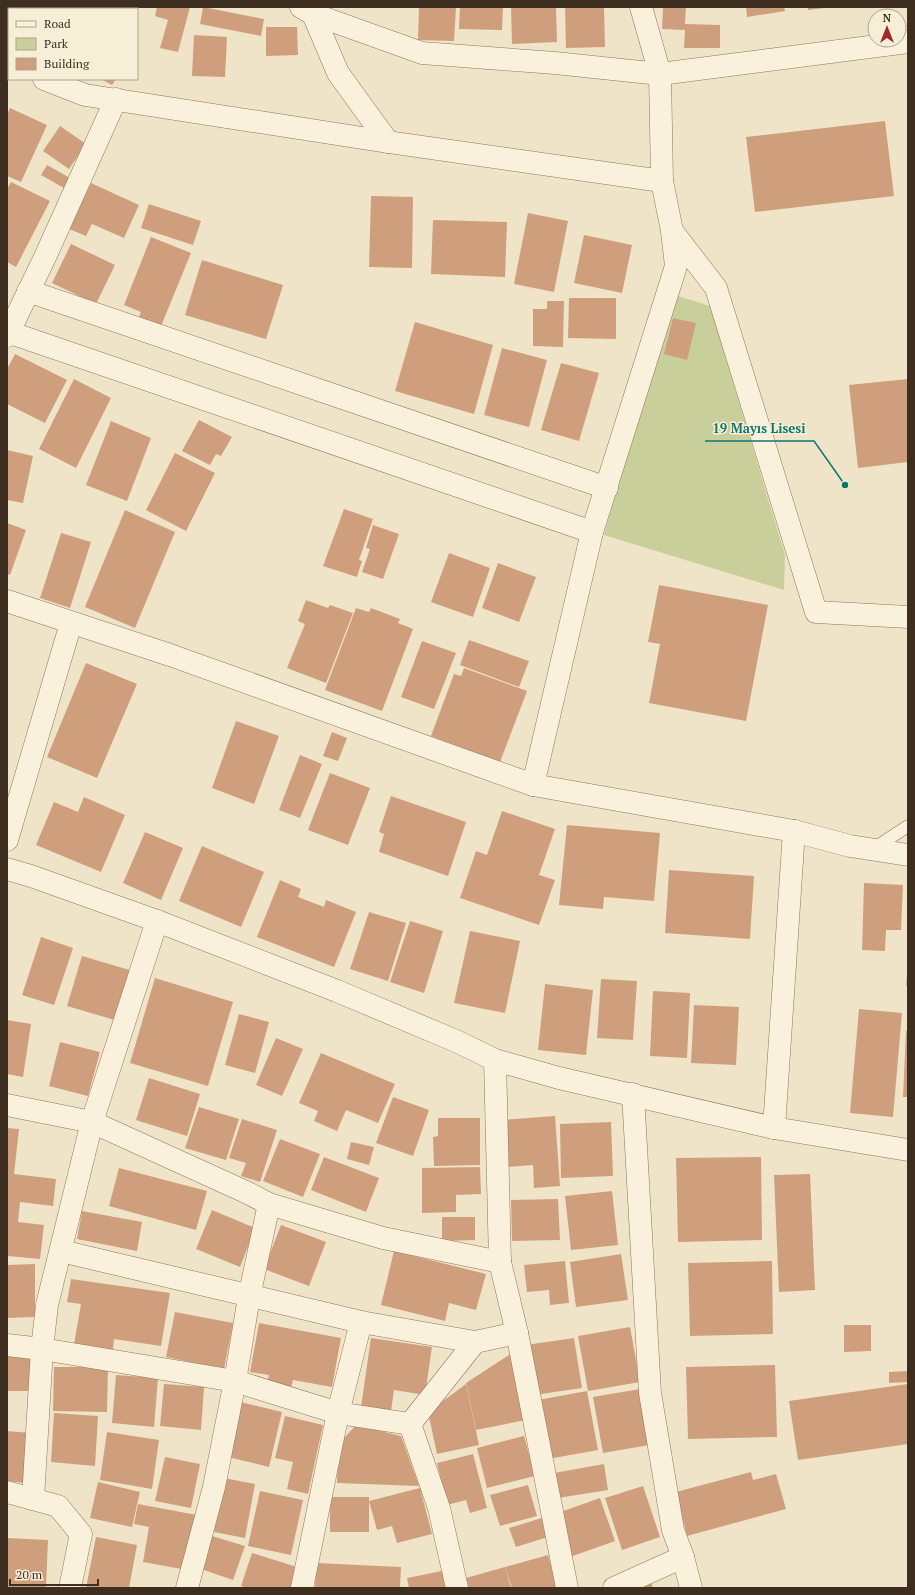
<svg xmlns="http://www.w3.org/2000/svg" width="915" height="1595" font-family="'PT Serif',serif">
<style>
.green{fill:#c9cf9b}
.building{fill:#cf9f7d}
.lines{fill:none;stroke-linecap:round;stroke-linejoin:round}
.service-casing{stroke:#8d765c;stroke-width:13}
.minor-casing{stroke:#8d765c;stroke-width:23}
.tertiary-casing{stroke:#8d765c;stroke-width:23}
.service{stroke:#faf1dc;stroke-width:12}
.minor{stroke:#faf1dc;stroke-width:22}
.tertiary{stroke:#faf1dc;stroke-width:22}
.leader{fill:none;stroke:#0f766e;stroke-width:1.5}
.callout-dot{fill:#0f766e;stroke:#f7eed8;stroke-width:1.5}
.callout-label{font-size:13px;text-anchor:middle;font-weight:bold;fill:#0f766e;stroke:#f7eed8;stroke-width:3;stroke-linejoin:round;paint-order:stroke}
</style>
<rect width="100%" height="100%" fill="#f0e4c8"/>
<polygon class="green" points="671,294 710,306 785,555 784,590 604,535"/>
<g class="building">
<polygon points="157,7 190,7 178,52 160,48 168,20 155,16"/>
<polygon points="203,7 264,19 261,36 200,24"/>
<polygon points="419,7 456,7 454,41 418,40"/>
<polygon points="460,7 503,7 502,30 459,29"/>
<polygon points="511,7 556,7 557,42 512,44"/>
<polygon points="565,7 604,7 605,47 566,48"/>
<polygon points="663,7 686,7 685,24 720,25 720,48 684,48 685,30 662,29"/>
<polygon points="746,7 784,7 785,11 747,17"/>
<polygon points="808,7 824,7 824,8 808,10"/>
<polygon points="266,27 297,27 298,55 266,56"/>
<polygon points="194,35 227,37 225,77 192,76"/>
<polygon points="101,79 116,79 112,85"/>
<polygon points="10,108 47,125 21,182 7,176 7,114"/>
<polygon points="885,121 894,196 755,212 746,137"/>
<polygon points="60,126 86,144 69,169 43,151"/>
<polygon points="47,165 70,178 64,188 41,175"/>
<polygon points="11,182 50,201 16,267 7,262 7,189"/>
<polygon points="91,183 139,205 124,238 92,224 86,236 69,229"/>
<polygon points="371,196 413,197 412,268 369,267"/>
<polygon points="149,204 201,221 193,245 141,228"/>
<polygon points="528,213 568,221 554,292 514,284"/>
<polygon points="433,220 507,222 505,277 431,274"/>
<polygon points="584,235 632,245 622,293 574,283"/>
<polygon points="151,237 191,253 159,331 137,322 141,312 124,305"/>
<polygon points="71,244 115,265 96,304 52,283"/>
<polygon points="202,260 283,285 266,339 185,315"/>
<polygon points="569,298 616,298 616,339 568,338"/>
<polygon points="547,301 564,301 563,347 533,346 533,309 547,309"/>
<polygon points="673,318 696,323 687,360 664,354"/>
<polygon points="415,322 493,345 474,414 395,391"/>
<polygon points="502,348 547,360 529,427 484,415"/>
<polygon points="15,354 67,380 45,423 7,404 7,369"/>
<polygon points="561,363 599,373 579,441 541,430"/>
<polygon points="74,379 111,398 76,468 39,449"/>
<polygon points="908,379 908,462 858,468 849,385"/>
<polygon points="199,420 232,437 221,456 216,454 210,465 182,451"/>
<polygon points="111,421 151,438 127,501 86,485"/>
<polygon points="7,450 33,456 23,503 7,500"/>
<polygon points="175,453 215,473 186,531 146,510"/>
<polygon points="344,509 373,519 359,560 362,561 357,577 323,566"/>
<polygon points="125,510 175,532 135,628 85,607"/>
<polygon points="7,523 26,530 10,575 7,574"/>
<polygon points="373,525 399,534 383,579 362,572 370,549 366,548"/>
<polygon points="61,533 91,542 70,608 40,598"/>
<polygon points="449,553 490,568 473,617 431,602"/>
<polygon points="498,563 536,577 519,622 482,608"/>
<polygon points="659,585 768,605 746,721 649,703 660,644 648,642"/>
<polygon points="306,600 328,608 330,605 353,613 326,683 287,668 305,624 298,621"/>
<polygon points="356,608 369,612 371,608 400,619 398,623 413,629 382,711 325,690"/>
<polygon points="469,640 529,661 519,687 460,665"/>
<polygon points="422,641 456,653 434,709 401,697"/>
<polygon points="86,663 137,684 97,778 47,757"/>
<polygon points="464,668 527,691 500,762 431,736 454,674 461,676"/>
<polygon points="236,721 279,736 254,804 212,788"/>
<polygon points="332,732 347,738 338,761 323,756"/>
<polygon points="300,755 322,764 300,818 279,810"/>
<polygon points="330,773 370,788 348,845 308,830"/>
<polygon points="391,796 466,822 448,876 379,852 384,834 379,832"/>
<polygon points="84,797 125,815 101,872 36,845 54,802 78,812"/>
<polygon points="502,811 555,829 539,875 555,880 539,925 460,898 476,851 487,855"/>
<polygon points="567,825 660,833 654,901 604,897 603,909 559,905"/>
<polygon points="145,832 183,848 161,900 123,883"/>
<polygon points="202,846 264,872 241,927 179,901"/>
<polygon points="669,870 754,876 750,939 665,933"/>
<polygon points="280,880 301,889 298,897 324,907 326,900 356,912 334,967 257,937"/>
<polygon points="864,883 903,885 901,930 886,930 885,951 862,950"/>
<polygon points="369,912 406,923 388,981 350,969"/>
<polygon points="410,921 443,931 424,993 390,982"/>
<polygon points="470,931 520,941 505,1013 454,1003"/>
<polygon points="41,937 73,948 54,1005 22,995"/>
<polygon points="82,956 133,971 118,1021 67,1006"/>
<polygon points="907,975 908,975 908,986 906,986"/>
<polygon points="155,978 233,1002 208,1086 130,1063"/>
<polygon points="601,979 637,981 633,1040 597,1038"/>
<polygon points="545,984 593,990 586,1055 538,1050"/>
<polygon points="653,991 690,993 687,1058 650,1056"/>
<polygon points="694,1005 739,1007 736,1065 691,1063"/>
<polygon points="859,1009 902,1013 893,1117 850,1113"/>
<polygon points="239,1014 269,1022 255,1073 225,1065"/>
<polygon points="7,1020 31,1024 23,1077 7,1074"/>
<polygon points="906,1031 908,1031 908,1097 903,1097"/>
<polygon points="276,1038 303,1049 282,1096 256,1085"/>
<polygon points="60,1042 100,1052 88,1096 49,1086"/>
<polygon points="321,1053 395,1084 378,1123 346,1110 337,1131 314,1121 318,1111 299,1103"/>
<polygon points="149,1078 200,1094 187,1136 136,1120"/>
<polygon points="393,1097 429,1110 413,1156 376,1143"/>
<polygon points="199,1107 239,1119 226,1160 185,1148"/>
<polygon points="555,1116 560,1186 534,1188 533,1165 507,1167 503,1120"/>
<polygon points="438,1118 480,1118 480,1165 434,1166 433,1137 438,1136"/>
<polygon points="242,1119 277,1130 260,1182 241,1176 246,1163 229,1158"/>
<polygon points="611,1122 613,1176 561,1178 560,1124"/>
<polygon points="7,1128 19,1129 14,1174 56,1179 53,1206 20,1202 18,1222 44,1225 40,1259 7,1256"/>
<polygon points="280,1139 320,1154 303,1197 263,1181"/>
<polygon points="351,1142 374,1147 369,1165 347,1159"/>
<polygon points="324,1157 379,1178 366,1212 311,1190"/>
<polygon points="761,1157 762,1240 678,1242 676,1158"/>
<polygon points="480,1167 481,1194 456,1195 456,1212 422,1213 422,1168"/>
<polygon points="119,1168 207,1191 196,1230 109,1206"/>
<polygon points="810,1174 815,1290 779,1292 774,1175"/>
<polygon points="612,1191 618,1245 571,1250 565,1196"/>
<polygon points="558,1199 560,1240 512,1241 511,1200"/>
<polygon points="212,1210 255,1228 240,1267 196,1249"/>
<polygon points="82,1211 142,1222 137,1251 77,1239"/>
<polygon points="442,1217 475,1217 475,1240 442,1241"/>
<polygon points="281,1225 326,1242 309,1286 264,1269"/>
<polygon points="394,1251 486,1274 476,1310 449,1303 445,1321 381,1305"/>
<polygon points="621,1254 628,1300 576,1307 570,1262"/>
<polygon points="565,1261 569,1303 550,1305 549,1290 527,1292 524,1265"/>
<polygon points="772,1261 773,1334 690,1336 688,1263"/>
<polygon points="35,1264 35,1317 7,1318 7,1265"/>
<polygon points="71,1279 170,1293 161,1346 114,1339 113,1350 74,1344 81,1304 67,1302"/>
<polygon points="175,1312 233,1323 224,1369 166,1357"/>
<polygon points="259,1323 341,1338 332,1387 293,1380 291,1388 267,1383 269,1375 250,1372"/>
<polygon points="844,1325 871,1325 871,1351 844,1352"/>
<polygon points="630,1327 640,1382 588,1391 578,1336"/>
<polygon points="371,1338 432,1347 425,1395 394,1390 391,1411 361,1407"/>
<polygon points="574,1338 582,1388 534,1395 526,1345"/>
<polygon points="512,1353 526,1420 476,1430 466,1383"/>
<rect x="7" y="1356" width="28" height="35"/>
<polygon points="775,1365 777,1437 688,1439 686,1367"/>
<polygon points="54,1367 108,1367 107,1412 53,1411"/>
<polygon points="908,1371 908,1382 889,1383 889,1372"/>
<polygon points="116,1375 158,1378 154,1427 112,1423"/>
<polygon points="164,1384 204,1387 201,1430 160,1426"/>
<polygon points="466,1384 479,1445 437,1454 428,1412"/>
<polygon points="908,1384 908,1444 798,1460 789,1401"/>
<polygon points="640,1389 649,1445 603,1453 593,1397"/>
<polygon points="587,1391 598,1450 548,1459 538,1400"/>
<polygon points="240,1402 282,1412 269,1467 228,1457"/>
<polygon points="54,1413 98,1416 95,1466 51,1462"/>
<polygon points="285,1416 323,1425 308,1494 287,1489 293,1462 275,1458"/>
<polygon points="356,1425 401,1436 419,1486 337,1483 338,1445"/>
<polygon points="7,1431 31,1433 27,1483 7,1481"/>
<polygon points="107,1432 159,1440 152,1489 100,1480"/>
<polygon points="524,1436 535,1476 487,1488 477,1448"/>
<polygon points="473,1454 487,1508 470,1513 466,1500 447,1505 437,1463"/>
<polygon points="165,1457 200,1464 191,1508 155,1501"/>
<polygon points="604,1464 608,1490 558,1498 554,1473"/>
<polygon points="751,1472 753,1480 776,1474 786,1509 687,1536 676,1492"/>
<polygon points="224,1478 255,1484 245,1538 214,1532"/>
<polygon points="98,1482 140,1492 132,1527 90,1518"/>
<polygon points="528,1485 537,1516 500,1526 490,1495"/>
<polygon points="643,1486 660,1537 622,1550 605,1498"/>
<polygon points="420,1488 432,1534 397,1543 392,1526 377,1530 369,1501"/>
<polygon points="260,1491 303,1500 291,1555 248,1546"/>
<rect x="330" y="1497" width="39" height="35"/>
<polygon points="600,1498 615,1541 570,1557 555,1514"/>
<polygon points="138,1504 197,1515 187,1570 143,1562 149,1527 134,1524"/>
<polygon points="542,1518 548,1537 516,1547 509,1528"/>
<polygon points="212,1536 245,1546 233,1580 201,1569"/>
<polygon points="96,1537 137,1545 129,1588 86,1588"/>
<polygon points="7,1538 48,1540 46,1588 7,1588"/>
<polygon points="252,1553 297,1567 290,1588 247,1588 241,1586"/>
<polygon points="548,1555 557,1588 512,1588 505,1567"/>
<polygon points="316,1563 401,1567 400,1588 315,1588"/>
<polygon points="505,1567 511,1588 469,1588 466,1578"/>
<polygon points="442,1571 446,1588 409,1588 407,1578"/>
<polygon points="651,1582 653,1588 635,1588"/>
</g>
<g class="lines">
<g class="service-casing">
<polyline id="service" points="873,849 908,826"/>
</g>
<g class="minor-casing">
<g id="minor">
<polyline points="301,7 313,14 422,53 555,63 660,74 908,42"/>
<polyline points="313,14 338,73 388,142"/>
<polyline points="7,65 9,65"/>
<polyline points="44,79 85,95 388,142 662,181"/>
<polyline points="672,231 716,288 816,612 908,617"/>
<polyline points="28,291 607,488"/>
<polyline points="8,332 592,532"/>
<polyline points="7,336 46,255 116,99"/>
<polyline points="533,785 592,532 676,266 672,231 662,181 660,74 641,7"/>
<polyline points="7,840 71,623"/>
<polyline points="7,869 31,876 157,921 337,991 456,1041 495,1060 559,1078 774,1128 908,1150"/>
<polyline points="495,1060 500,1262 517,1333 567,1588"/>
<polyline points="633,1094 650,1393 673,1530 683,1557 691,1588"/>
<polyline points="7,1105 92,1122 248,1193 269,1204 383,1238 500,1262"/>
<polyline points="774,1128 794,831"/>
<polyline points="61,1251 361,1322 475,1342 517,1333"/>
<polyline points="7,1345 42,1349 235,1381 338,1413 410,1424 475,1342"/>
<polyline points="410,1424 439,1508 457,1588"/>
<polyline points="7,1492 58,1506 81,1534 70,1588"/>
<polyline points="33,1499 42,1349 47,1305 92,1122 157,921"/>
<polyline points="187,1588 214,1487 235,1381 249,1297 269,1204"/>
<polyline points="302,1588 338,1413 361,1322"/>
<polyline points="614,1588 683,1557"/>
</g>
</g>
<g class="tertiary-casing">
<polyline id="tertiary" points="7,601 170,655 533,785 794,831 850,846 908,855"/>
</g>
<use href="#service" class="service"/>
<use href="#minor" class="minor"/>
<use href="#tertiary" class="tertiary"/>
</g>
<path class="leader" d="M845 485L814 441H705"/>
<circle class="callout-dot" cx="845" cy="485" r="4"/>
<g class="callout-label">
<text x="759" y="433">19 Mayıs Lisesi</text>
</g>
<rect width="915" height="1595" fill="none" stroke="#3d2e20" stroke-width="16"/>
<rect x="8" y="8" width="130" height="72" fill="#f7eed8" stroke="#ada18e"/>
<rect x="16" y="21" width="20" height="6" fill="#faf1dc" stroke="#ada18e"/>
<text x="44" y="28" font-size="12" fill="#3d2e20">Road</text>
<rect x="16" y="38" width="20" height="12" fill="#c9cf9b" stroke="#ada18e"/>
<text x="44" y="48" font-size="12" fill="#3d2e20">Park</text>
<rect x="16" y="58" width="20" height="12" fill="#cf9f7d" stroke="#ada18e"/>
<text x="44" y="68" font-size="12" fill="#3d2e20">Building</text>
<g transform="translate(887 28)"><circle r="19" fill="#f7eed8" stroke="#ada18e"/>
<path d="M0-3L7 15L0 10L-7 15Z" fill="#9e2a2b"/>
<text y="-6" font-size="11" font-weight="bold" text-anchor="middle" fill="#3d2e20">N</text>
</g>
<path d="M10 1579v6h88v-6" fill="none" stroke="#3d2e20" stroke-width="2"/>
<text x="16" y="1579" font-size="12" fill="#3d2e20" stroke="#f7eed8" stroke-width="3" paint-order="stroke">20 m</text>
</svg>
